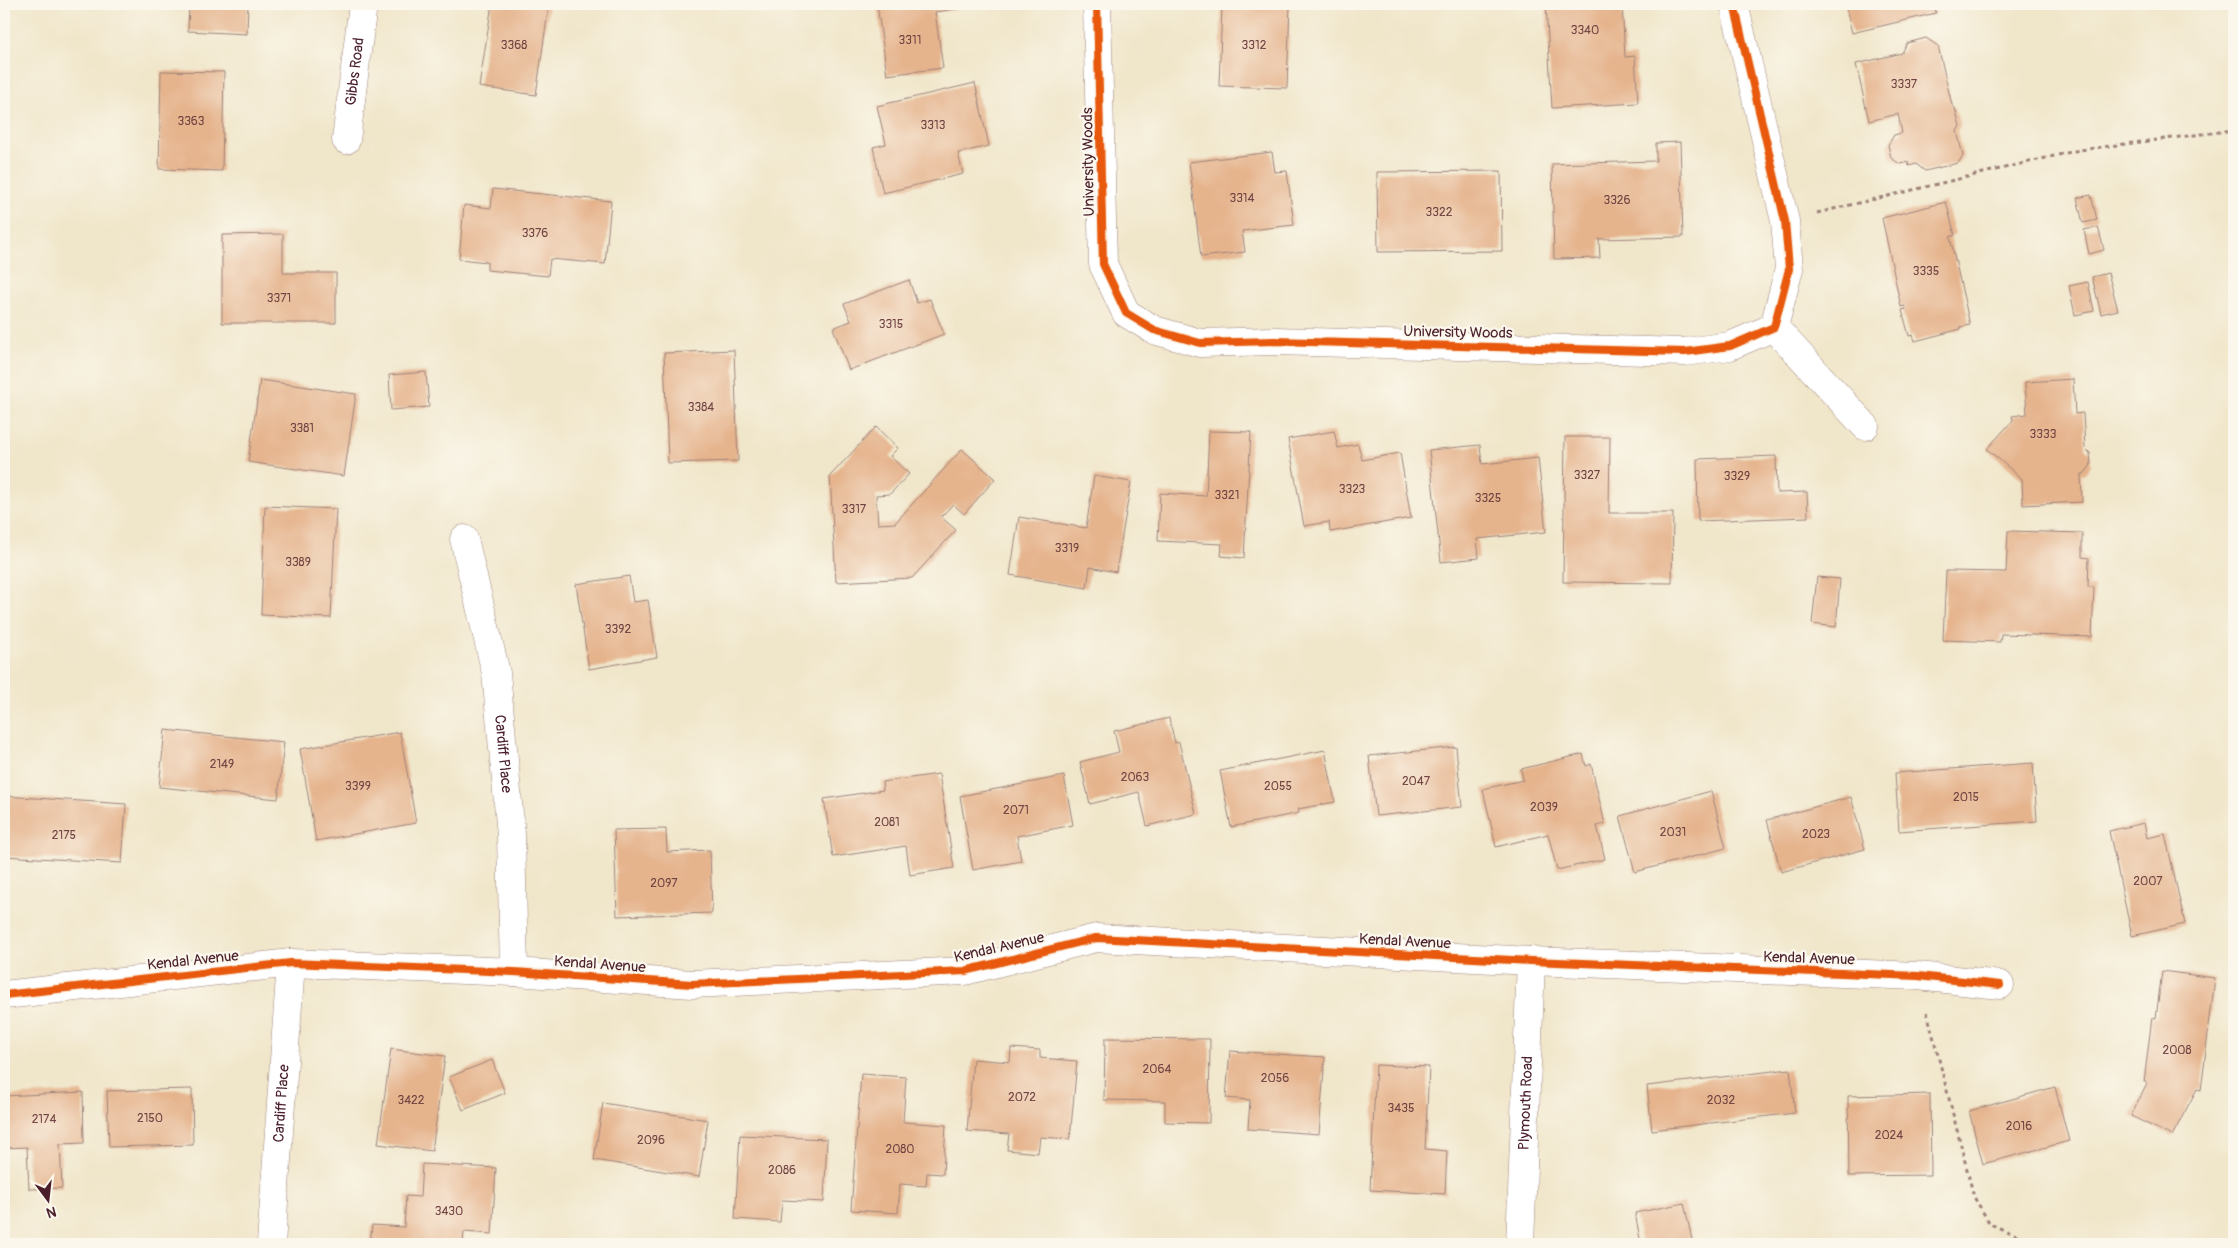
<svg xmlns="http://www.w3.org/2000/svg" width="2238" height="1248" font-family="Pangolin,sans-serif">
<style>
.building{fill:#e5b38c}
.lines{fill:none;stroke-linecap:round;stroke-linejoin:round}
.street-casing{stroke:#9d827a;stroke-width:29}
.path{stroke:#9d827a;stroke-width:3;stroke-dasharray:4 4;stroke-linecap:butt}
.street{stroke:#fff;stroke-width:28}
.cycleway-casing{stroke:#fbf7ec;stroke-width:11}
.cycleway{stroke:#e8590c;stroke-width:8}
.labels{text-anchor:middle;stroke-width:4.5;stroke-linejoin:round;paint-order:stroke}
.number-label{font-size:12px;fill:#714443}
.street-label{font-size:15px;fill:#4a1f2b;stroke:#fbf7ec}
</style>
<rect width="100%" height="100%" fill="#fbf7ec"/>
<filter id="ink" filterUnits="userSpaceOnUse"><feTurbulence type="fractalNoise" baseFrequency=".02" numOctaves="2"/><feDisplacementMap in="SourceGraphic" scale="10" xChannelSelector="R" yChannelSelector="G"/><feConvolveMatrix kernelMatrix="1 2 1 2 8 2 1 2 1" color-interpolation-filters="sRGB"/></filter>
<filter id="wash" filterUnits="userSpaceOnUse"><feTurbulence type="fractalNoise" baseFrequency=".0096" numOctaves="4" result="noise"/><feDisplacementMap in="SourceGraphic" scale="20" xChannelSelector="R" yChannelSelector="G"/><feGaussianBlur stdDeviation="1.12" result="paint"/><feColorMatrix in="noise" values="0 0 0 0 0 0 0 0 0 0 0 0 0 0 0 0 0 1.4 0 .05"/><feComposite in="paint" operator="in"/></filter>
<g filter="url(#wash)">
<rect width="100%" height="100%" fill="#f0e6ca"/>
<g id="blocks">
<g class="building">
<polygon points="189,4 248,4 247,34 188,31"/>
<polygon points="492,4 549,4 536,95 479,87"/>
<polygon points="877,4 985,4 985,5 935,12 943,68 887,75"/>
<polygon points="1222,4 1290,4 1287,88 1219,86"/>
<polygon points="1546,4 1622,4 1625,57 1635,56 1638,103 1552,108"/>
<polygon points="1845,4 1934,4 1936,13 1852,33"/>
<polygon points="1926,38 1938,46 1952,105 1955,108 1960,126 1957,131 1963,156 1958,163 1925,171 1916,164 1909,166 1908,162 1900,164 1891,158 1888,145 1894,135 1902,133 1898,114 1869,121 1856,64 1902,53 1907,43"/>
<polygon points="161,71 224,72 222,171 159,169"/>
<polygon points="975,83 989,146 958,153 963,174 883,193 873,147 886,144 877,106"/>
<polygon points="1680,142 1683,237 1599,239 1600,258 1554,259 1552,164 1656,161 1656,143"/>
<polygon points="1272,152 1275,172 1287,171 1294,225 1242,231 1245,252 1201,257 1189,162"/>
<polygon points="1501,171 1502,251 1378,252 1377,172"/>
<polygon points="493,189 611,201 605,264 550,259 548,276 487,270 487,262 459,259 464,205 491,208"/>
<polygon points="2091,195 2097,220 2083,223 2077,198"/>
<polygon points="1946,202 1955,235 1950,237 1970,325 1960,327 1961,329 1915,341 1913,335 1909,336 1902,310 1906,309 1905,306 1901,307 1882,218"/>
<polygon points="2098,227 2104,250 2089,254 2084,230"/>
<polygon points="283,234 283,273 336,273 336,323 222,323 222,235"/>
<polygon points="2108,273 2118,310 2101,314 2092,277"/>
<polygon points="909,280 917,303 930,299 944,334 849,370 833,328 851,321 844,304"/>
<polygon points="2088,282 2094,311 2075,315 2069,286"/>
<polygon points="734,350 738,461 668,463 664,353"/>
<polygon points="426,372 429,407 391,410 389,375"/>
<polygon points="2073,379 2075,414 2083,413 2085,448 2090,453 2091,465 2084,474 2081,474 2082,502 2023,505 2022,479 1987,449 2013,420 2012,416 2027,414 2025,382"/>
<polygon points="260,380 356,394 344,476 248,462"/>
<polygon points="876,427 898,448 890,456 909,474 890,494 876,495 878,524 895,523 962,449 995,479 964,514 953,504 941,517 956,530 912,578 836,582 830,476"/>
<polygon points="1209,431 1251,432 1244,558 1221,556 1222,544 1158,541 1160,493 1206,496"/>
<polygon points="1334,431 1338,448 1358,444 1362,460 1400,453 1411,518 1330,532 1329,522 1304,526 1288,439"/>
<polygon points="1565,437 1610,437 1609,513 1673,513 1672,583 1563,582"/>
<polygon points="1480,445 1482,464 1538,458 1546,532 1477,539 1479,558 1441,562 1429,450"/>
<polygon points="1776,456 1777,493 1807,492 1808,517 1698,521 1697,459"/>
<polygon points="1094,476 1131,482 1116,572 1090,567 1087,588 1010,575 1019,517 1086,528"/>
<polygon points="265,506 336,509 331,618 261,615"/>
<polygon points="2008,531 2082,533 2082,557 2089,558 2088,587 2094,587 2092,637 2001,634 2000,642 1943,640 1946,571 2006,572"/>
<polygon points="629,576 633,602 648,600 657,657 589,669 576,584"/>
<polygon points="1817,577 1840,579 1836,627 1812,624"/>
<polygon points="1169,718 1175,743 1179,742 1196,814 1147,826 1139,792 1090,804 1080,762 1119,752 1114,731"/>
<polygon points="165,730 284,742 278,799 159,787"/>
<polygon points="400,732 416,823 316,841 300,749"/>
<polygon points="1456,747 1462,807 1376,816 1369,756"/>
<polygon points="1325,750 1335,802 1298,809 1299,813 1231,827 1220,771"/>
<polygon points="1583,754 1586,766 1591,764 1605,824 1597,826 1605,859 1557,870 1548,834 1496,847 1483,789 1523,780 1521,769"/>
<polygon points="2033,763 2037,821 1899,831 1895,773"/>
<polygon points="939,774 954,868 910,875 906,846 833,857 824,799 883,790 882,782"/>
<polygon points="1064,776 1073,825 1017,836 1021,861 973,870 960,796"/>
<polygon points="1711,791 1726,848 1635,872 1620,816"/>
<polygon points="5,796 126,804 122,863 4,856"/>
<polygon points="1851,797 1865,849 1781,872 1767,820"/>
<polygon points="2144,823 2147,838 2165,834 2185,924 2132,936 2109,831"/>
<polygon points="666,829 667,852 710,850 712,913 617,916 614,830"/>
<polygon points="2162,971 2215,978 2201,1090 2197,1089 2172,1136 2131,1116 2148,1082 2144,1082 2152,1017 2156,1018"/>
<polygon points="1105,1038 1210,1039 1209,1123 1165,1122 1165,1101 1104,1100"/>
<polygon points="1011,1048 1040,1050 1040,1058 1077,1061 1070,1139 1040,1137 1038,1153 1007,1150 1009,1134 967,1131 973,1059 1010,1062"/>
<polygon points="391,1049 445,1056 432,1151 378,1144"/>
<polygon points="1230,1051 1325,1057 1319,1134 1248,1129 1250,1100 1226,1098"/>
<polygon points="492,1060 505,1093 463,1110 449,1077"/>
<polygon points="1376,1065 1429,1067 1425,1149 1447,1151 1445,1194 1370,1190"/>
<polygon points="1790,1069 1795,1113 1652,1130 1647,1086"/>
<polygon points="861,1074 906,1077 903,1122 946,1125 943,1174 927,1173 926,1186 900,1184 898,1213 851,1210"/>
<polygon points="2055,1087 2069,1141 1983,1164 1969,1111"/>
<polygon points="192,1089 193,1145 109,1147 107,1091"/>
<polygon points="83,1092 84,1143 60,1144 62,1188 29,1189 27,1147 4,1148 4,1096"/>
<polygon points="1930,1094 1931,1175 1849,1176 1848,1096"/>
<polygon points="603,1103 708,1120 699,1177 594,1160"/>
<polygon points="740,1135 827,1139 824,1202 782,1200 780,1222 735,1219"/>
<polygon points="422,1164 496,1168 492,1234 464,1232 463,1244 370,1244 372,1225 404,1227 406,1196 420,1197"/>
<polygon points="1684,1203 1693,1244 1641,1244 1635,1213"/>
</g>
</g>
</g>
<g filter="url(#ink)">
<use href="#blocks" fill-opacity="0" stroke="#9d827a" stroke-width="1"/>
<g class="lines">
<g class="street-casing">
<g id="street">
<polyline points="1097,4 1103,264 1126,313 1154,330 1200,343 1274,341 1685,352 1730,346 1774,327 1789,269 1785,221 1734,4"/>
<path id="s1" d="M346,140l17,-136"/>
<polyline points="1774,327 1865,426"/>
<path id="s2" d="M464,539l32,134 15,162 3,137"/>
<polyline points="4,995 291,963 514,972 692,984 965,971 1096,938 1531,961 1918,976 2000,985"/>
<path id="s3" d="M271,1244l20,-281"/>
<path id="s4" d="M1520,1244l11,-283"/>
</g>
</g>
<g class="path">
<polyline points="1817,213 2079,150 2234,130"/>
<polyline points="1927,1012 1974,1197 1990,1224 2038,1244"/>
</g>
<use href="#street" class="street"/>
<g class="cycleway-casing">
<g id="cycleway">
<polyline points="1097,4 1103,264 1126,313 1154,330 1200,343 1274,341 1685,352 1730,346 1774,327 1789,269 1785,221 1734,4"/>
<polyline points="4,995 291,963 514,972 692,984 965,971 1096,938 1531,961 1918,976 2000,985"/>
</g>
</g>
<use href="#cycleway" class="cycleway"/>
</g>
</g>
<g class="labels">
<g class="number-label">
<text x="1585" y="34">3340</text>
<text x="910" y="44">3311</text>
<text x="514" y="49">3368</text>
<text x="1254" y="49">3312</text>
<text x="1904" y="88">3337</text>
<text x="191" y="125">3363</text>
<text x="933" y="129">3313</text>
<text x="1242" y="202">3314</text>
<text x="1617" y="204">3326</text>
<text x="1439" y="216">3322</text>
<text x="535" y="237">3376</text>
<text x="1926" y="275">3335</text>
<text x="279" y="302">3371</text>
<text x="891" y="328">3315</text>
<text x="701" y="411">3384</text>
<text x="302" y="432">3381</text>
<text x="2043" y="438">3333</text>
<text x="1587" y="479">3327</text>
<text x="1737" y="480">3329</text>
<text x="1352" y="493">3323</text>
<text x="1227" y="499">3321</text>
<text x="1488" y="502">3325</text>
<text x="854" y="513">3317</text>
<text x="1067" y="552">3319</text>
<text x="298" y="566">3389</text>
<text x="618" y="633">3392</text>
<text x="222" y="768">2149</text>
<text x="1135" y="781">2063</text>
<text x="1416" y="785">2047</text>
<text x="358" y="790">3399</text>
<text x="1278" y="790">2055</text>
<text x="1966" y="801">2015</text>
<text x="1544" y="811">2039</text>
<text x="1016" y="814">2071</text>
<text x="887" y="826">2081</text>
<text x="1673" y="836">2031</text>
<text x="1816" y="838">2023</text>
<text x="64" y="839">2175</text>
<text x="2148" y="885">2007</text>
<text x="664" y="887">2097</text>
<text x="2177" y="1054">2008</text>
<text x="1157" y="1073">2064</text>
<text x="1275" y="1082">2056</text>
<text x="1022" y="1101">2072</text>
<text x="411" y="1104">3422</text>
<text x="1721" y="1104">2032</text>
<text x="1401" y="1112">3435</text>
<text x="150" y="1122">2150</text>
<text x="44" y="1123">2174</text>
<text x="2019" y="1130">2016</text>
<text x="1889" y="1139">2024</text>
<text x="651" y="1144">2096</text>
<text x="900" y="1153">2080</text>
<text x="782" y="1174">2086</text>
<text x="449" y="1215">3430</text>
</g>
<g class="street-label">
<text dy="5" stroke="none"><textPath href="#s1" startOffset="69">Gibbs Road</textPath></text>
<text transform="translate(1088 162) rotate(-91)" y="5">University Woods</text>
<text transform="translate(1458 332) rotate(1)" y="5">University Woods</text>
<text dy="5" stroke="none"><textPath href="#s2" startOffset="219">Cardiff Place</textPath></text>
<text transform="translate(1405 941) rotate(3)" y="5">Kendal Avenue</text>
<text transform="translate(999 947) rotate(-13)" y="5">Kendal Avenue</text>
<text transform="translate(1809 958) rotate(2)" y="5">Kendal Avenue</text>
<text transform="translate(193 960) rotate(-6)" y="5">Kendal Avenue</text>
<text transform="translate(600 964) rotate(4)" y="5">Kendal Avenue</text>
<text dy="5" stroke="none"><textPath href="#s4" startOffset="141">Plymouth Road</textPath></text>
<text dy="5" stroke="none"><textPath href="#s3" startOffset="141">Cardiff Place</textPath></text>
</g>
</g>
<rect width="2238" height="1248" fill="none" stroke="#fbf7ec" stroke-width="20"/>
<g transform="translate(48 1200) rotate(165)" stroke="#fbf7ec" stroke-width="4" paint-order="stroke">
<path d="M0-4L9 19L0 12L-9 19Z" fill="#4a1f2b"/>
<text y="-8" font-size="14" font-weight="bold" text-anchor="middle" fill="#4a1f2b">N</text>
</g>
</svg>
